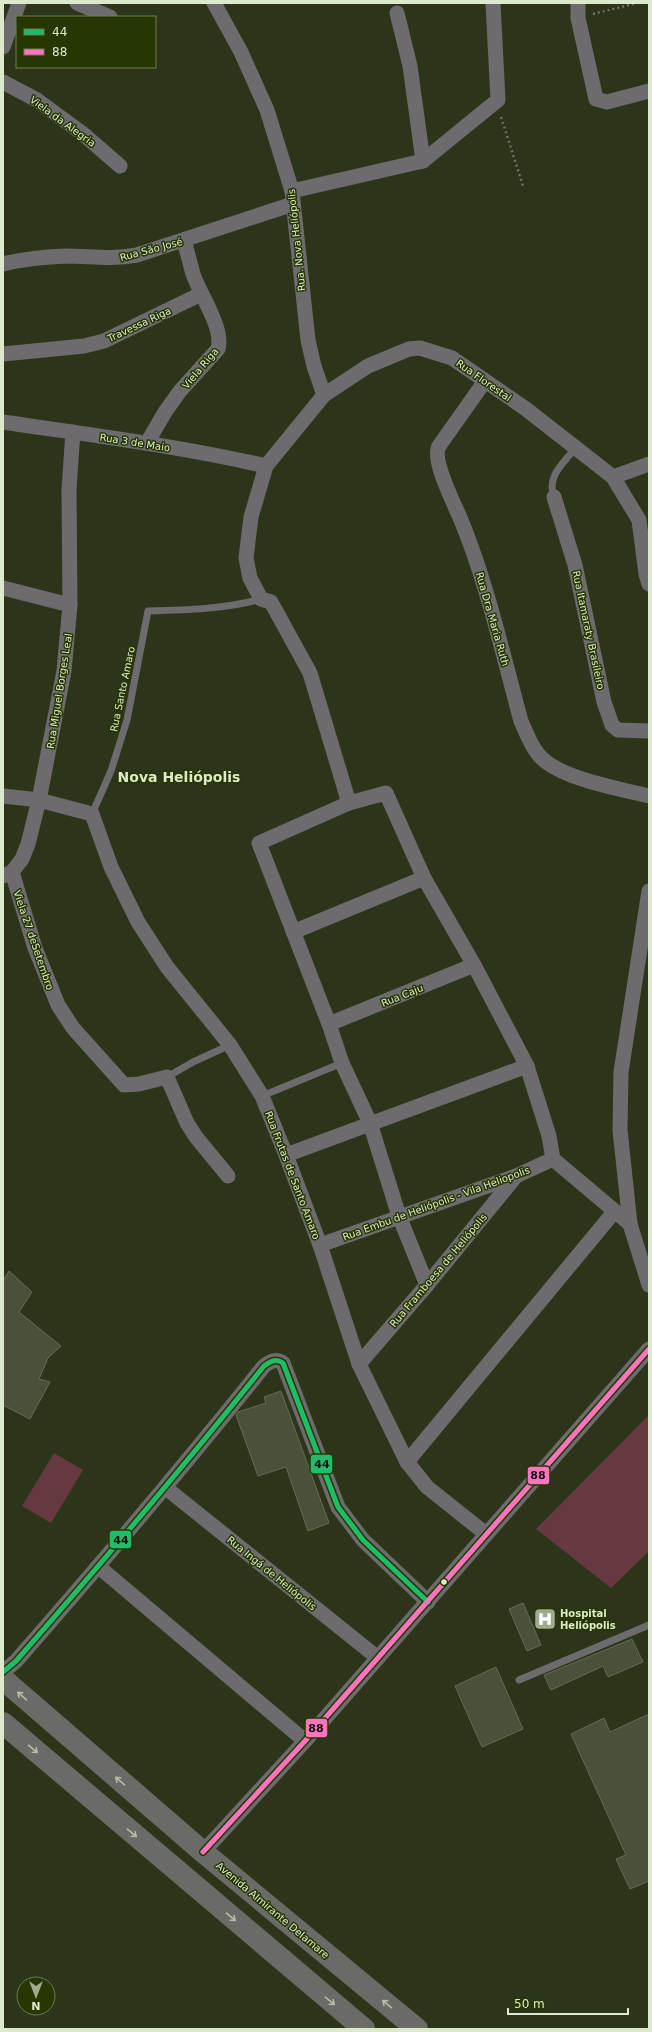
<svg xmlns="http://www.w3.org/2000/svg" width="652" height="2032" font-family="'DejaVu Sans',sans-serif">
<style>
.green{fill:#663940}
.building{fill:#49513b;stroke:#646c55}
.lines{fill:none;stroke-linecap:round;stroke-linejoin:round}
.path{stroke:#70706e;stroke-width:2.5;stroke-dasharray:2 3;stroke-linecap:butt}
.service{stroke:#6d6b6e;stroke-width:7}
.minor{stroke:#6d6b6e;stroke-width:15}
.primary{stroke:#6a6a66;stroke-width:22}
.bus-1-casing{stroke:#263702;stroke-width:8}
.bus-2-casing{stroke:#263702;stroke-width:8}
.bus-1{stroke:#20bc6c;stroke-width:5}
.bus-2{stroke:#fc73be;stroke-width:5}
.oneway{stroke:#b5bda9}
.bus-dot{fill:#dde9cd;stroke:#263702;stroke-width:1.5}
.labels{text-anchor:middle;stroke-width:3;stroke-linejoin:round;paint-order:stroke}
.street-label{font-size:10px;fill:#dde9cd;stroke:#263702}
.poi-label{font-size:10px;font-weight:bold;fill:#dde9cd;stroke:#263702;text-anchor:start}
.district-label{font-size:14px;font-weight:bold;fill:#dde9cd;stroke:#263702}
.line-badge{stroke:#263702;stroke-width:1.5}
.pale-badge-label{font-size:11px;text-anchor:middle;font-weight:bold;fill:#111}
</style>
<rect width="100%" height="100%" fill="#2c351a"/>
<g class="green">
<polygon points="649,1415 649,1551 611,1588 536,1529"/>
<polygon points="54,1453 83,1470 51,1523 22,1506"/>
</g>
<g class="building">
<polygon points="9,1271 32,1292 19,1312 61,1346 48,1358 39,1379 50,1382 30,1419 3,1405 3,1281"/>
<polygon points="281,1391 329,1523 308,1531 286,1467 258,1476 236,1415 238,1412 266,1403 264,1397"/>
<polygon points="523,1603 541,1645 527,1651 509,1609"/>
<polygon points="632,1639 643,1662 608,1677 603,1666 551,1690 544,1675"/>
<polygon points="496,1667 523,1729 482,1747 455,1686"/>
<polygon points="649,1714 649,1881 630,1889 616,1859 626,1855 571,1734 604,1718 610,1732"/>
</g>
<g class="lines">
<g class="path">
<polyline points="593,14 637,3"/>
<polyline points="501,117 523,186"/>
</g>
<g class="service">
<path d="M554,497c-8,-21 10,-34 22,-50"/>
<path d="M92,814l19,-43 16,-51 21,-109c39,-1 76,-2 113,-12"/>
<polyline points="167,1077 193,1062 230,1045"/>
<polyline points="262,1096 342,1063"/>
<polyline points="519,1680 649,1625"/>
</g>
<g class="minor">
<polyline points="77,3 110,17"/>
<polyline points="214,3 241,52 267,110 292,191 308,340 314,366 324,395"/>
<polyline points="578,3 578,18 596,99 607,102 649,91"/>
<polyline points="397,13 410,66 423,161"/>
<polyline points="3,47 19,3"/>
<polyline points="3,82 37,100 82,133 120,166"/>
<polyline points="292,191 423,161 498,100 493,3"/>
<path d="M3,264c20,-5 41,-7 62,-8 26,0 44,4 72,-1l156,-51"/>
<polyline points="3,354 84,346 104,341 201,294"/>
<path d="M485,381l-46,65c-8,14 16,59 22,74 26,63 42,135 60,201 5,11 9,23 17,33 18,24 82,35 111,42"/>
<path d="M3,422c88,13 177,24 263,44"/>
<path d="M147,443l18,-31 15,-21 38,-42c6,-21 -18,-54 -25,-75 -3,-11 -6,-23 -9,-34"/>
<polyline points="613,477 649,464"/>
<polyline points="554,497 575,565 604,702 612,725 618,730 649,731"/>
<polyline points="3,588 70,605"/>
<polyline points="3,796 39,800 92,814 111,867 138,922 167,967 230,1045 262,1096 286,1155 320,1245 359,1364 407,1462 427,1487 486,1534"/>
<polyline points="349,803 259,843 329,1024 342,1063 370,1123 399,1216 427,1285"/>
<polyline points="12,872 35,948 58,1005 73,1028 124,1085 139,1084 167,1077 187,1123 196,1137 228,1176"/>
<polyline points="3,876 12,872 22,859 28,844 39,800 64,671 70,605 69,489 73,432"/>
<polyline points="649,891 621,1072 620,1130 630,1224 649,1285"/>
<polyline points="293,932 424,878"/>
<polyline points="329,1024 474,965"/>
<polyline points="286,1155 527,1066"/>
<polyline points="630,1224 553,1159 549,1136 527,1066 474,965 424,878 386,793 349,803 310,673 271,602 261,599 250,578 246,558 251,517 266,466 324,395 368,366 409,349 420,348 452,358 526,409 613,477 639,520 646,574 649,584"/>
<polyline points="320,1245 516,1176 553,1159"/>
<polyline points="359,1364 427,1285 516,1176"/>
<polyline points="407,1462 614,1212"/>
<polyline points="166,1488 378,1658"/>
<polyline points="99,1567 305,1741"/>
<path d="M3,1672l13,-11c85,-97 168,-195 248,-295 7,-5 12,-8 19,-3l55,144 25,33 65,62"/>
<polyline points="203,1852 305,1741 649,1349"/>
</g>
<g class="primary">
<polyline points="3,1679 203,1852 417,2029"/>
<polyline points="3,1723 364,2029"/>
</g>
<g class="bus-1-casing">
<path id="bus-1" d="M3,1672l13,-11c85,-97 168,-195 248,-295 7,-5 12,-8 19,-3l55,144 25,33 65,62"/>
</g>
<g class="bus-2-casing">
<polyline id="bus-2" points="203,1852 305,1741 649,1349"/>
</g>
<use href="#bus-1" class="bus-1"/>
<use href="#bus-2" class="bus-2"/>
</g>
<defs><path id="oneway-shaft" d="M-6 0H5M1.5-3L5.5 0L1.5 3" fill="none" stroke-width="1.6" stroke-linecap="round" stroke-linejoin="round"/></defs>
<g class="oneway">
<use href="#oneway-shaft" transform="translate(22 1696) rotate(-139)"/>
<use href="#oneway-shaft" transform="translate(33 1749) rotate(40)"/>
<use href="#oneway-shaft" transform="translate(120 1781) rotate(-139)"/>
<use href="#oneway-shaft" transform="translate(132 1833) rotate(40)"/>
<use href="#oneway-shaft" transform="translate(231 1917) rotate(40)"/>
<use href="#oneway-shaft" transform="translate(330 2001) rotate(40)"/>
<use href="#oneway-shaft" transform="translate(387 2004) rotate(-140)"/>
</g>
<defs>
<g id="hospital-square" transform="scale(1.15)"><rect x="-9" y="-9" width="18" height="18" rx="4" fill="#9faa8e" stroke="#263702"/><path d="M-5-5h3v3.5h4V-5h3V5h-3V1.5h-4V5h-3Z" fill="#fff"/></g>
</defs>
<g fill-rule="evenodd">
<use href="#hospital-square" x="545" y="1619"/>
</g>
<circle class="bus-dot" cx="444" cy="1582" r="3.5"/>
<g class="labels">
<g class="street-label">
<text transform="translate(63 121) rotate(36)" y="4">Viela da Alegria</text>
<text transform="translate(296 240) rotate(-96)" y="4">Rua. Nova Heliópolis</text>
<text transform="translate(151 249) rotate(-15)" y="4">Rua São José</text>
<text transform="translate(139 324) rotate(-25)" y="4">Travessa Riga</text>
<text transform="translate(200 368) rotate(-50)" y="4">Viela Riga</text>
<text transform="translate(484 380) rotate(35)" y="4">Rua Florestal</text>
<text transform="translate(135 442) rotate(9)" y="4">Rua 3 de Maio</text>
<text transform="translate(493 619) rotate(74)" y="4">Rua Dra Maria Ruth</text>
<text transform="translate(589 630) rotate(78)" y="4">Rua Itamaraty Brasileiro</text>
<text transform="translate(122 689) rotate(-78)" y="4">Rua Santo Amaro</text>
<text transform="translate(59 691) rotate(-81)" y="4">Rua Miguel Borges Leal</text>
<text transform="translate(34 940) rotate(71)" y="4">Viela 27 deSetembro</text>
<text transform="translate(402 995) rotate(-22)" y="4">Rua Caju</text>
<text transform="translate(293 1175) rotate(69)" y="4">Rua Frutas de Santo Amaro</text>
<text transform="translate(436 1203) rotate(-20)" y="4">Rua Embu de Heliópolis - Vila Heliopolis</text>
<text transform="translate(438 1270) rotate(-50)" y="4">Rua Framboesa de Heliópolis</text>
<text transform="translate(272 1573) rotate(39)" y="4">Rua Ingá de Heliópolis</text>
<text transform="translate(273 1910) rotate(40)" y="4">Avenida Almirante Delamare</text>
</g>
<g class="poi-label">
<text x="560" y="1617">Hospital<tspan x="560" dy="12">Heliópolis</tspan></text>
</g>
<g class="district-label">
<text x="179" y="782">Nova Heliópolis</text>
</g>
</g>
<g class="line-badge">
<rect x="310" y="1454" width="23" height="20" rx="4" fill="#20bc6c"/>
<rect x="527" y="1466" width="23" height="19" rx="4" fill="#fc73be"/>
<rect x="109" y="1530" width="23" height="19" rx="4" fill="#20bc6c"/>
<rect x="305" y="1718" width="23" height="20" rx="4" fill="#fc73be"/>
</g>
<g class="pale-badge-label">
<text x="322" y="1468">44</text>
<text x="538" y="1479">88</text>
<text x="121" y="1544">44</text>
<text x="316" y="1732">88</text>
</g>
<rect width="652" height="2032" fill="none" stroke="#dde9cd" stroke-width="8"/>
<rect x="16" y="16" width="140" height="52" fill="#263702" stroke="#6f7e53"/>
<rect x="24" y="29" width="20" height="6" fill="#20bc6c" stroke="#6f7e53"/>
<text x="52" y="36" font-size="12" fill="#dde9cd">44</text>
<rect x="24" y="49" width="20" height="6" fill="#fc73be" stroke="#6f7e53"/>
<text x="52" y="56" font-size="12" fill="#dde9cd">88</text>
<g transform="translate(36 1996) rotate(180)"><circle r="19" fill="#263702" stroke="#6f7e53"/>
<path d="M0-3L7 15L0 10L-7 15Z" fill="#9faa8e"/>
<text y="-6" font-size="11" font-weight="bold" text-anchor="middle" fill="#dde9cd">N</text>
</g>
<path d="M508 2008v6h120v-6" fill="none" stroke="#dde9cd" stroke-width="2"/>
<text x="514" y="2008" font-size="12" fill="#dde9cd" stroke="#263702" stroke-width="3" paint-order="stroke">50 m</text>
</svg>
